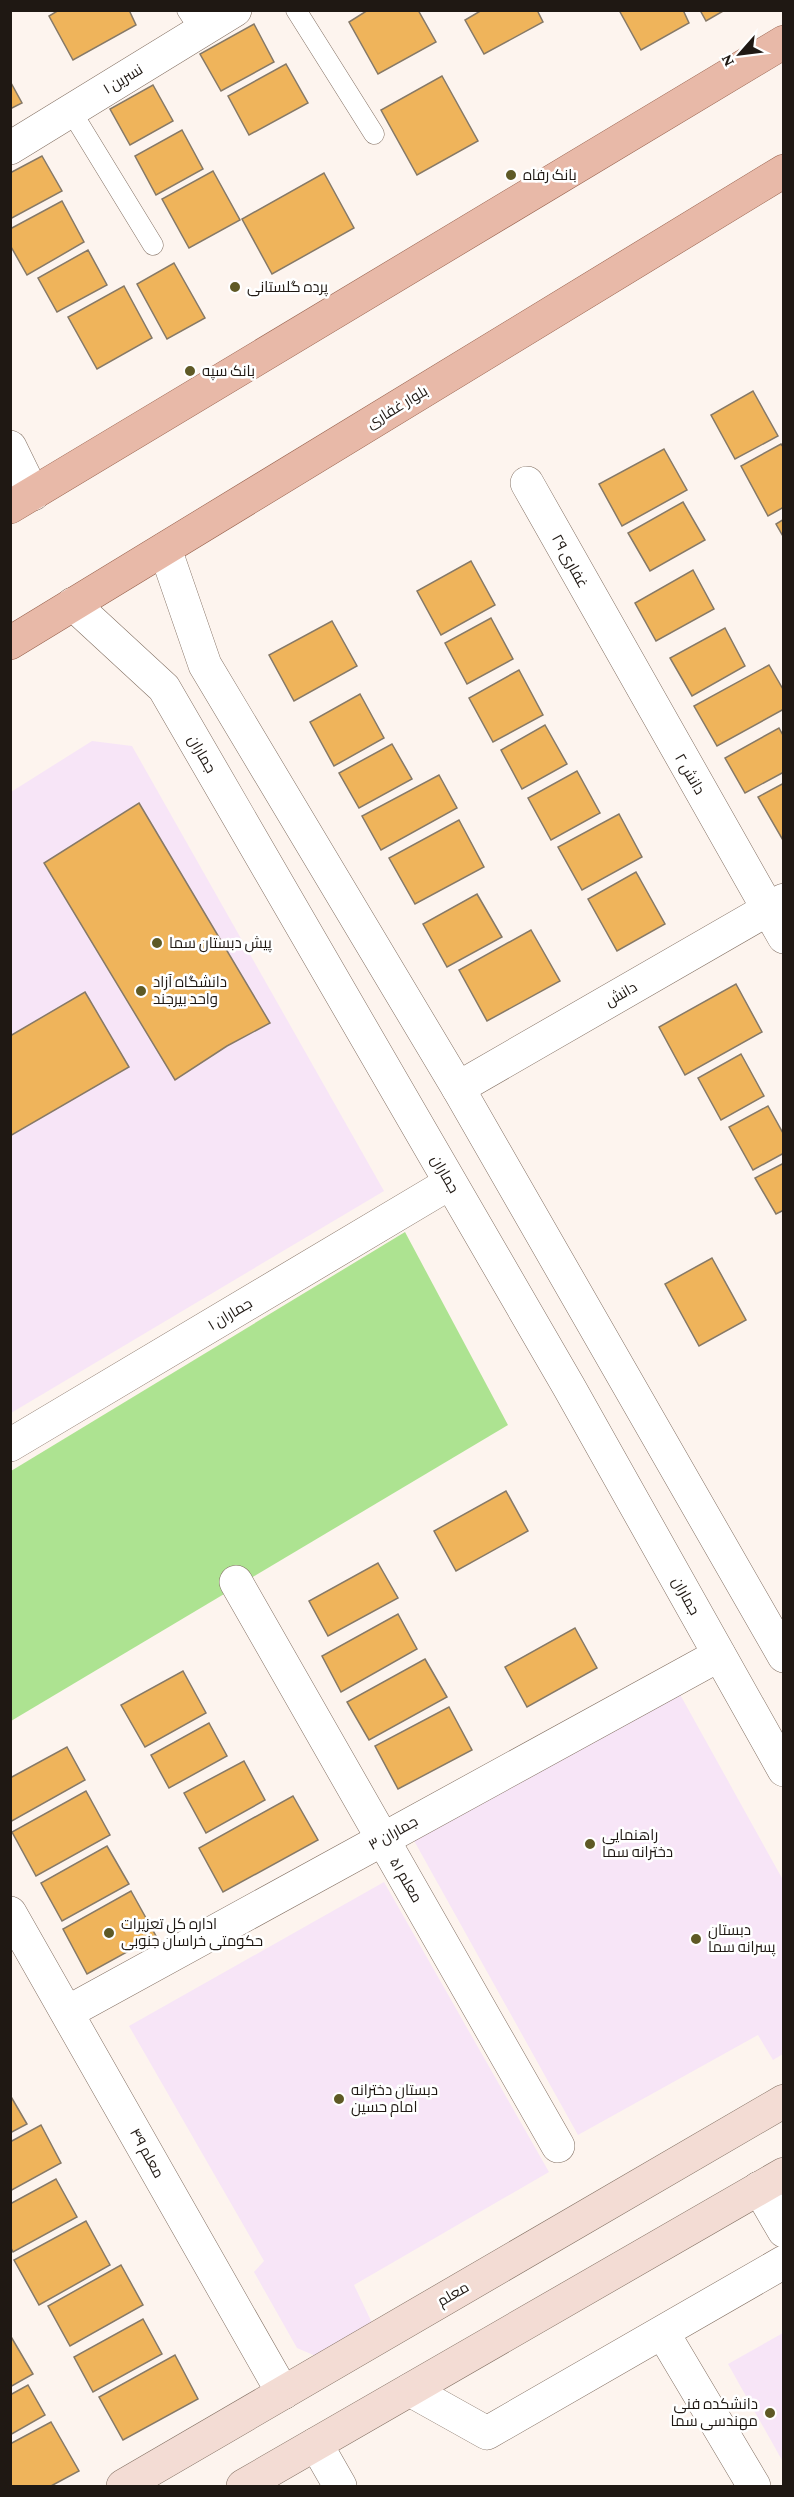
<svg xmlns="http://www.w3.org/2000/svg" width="794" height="2497" font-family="'Crimson Pro',Cairo,serif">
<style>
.education{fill:#f7e5f7}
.green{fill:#ade391}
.building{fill:#efb45b;stroke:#867967;stroke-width:1.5}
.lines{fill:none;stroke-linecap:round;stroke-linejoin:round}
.service-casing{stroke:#837063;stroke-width:21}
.minor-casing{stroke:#837063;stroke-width:34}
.tertiary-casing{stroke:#837063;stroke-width:34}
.secondary-casing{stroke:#837063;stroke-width:34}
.primary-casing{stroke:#97624e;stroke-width:34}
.service{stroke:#fff;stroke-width:20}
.minor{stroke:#fff;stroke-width:33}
.tertiary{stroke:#fff;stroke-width:33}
.secondary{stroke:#f3dcd4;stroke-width:33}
.primary{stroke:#e8b9a8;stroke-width:33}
.poi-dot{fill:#5e5925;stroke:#fff;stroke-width:2}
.labels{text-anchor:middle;stroke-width:5;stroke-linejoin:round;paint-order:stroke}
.street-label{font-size:15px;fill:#1f1813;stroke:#fff}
.poi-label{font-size:15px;fill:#1f1813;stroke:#fff;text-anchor:start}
</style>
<rect width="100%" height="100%" fill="#fdf4ee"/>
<g class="education">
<polygon points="92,741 132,746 384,1191 11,1413 11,792"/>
<polygon points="677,1689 783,1880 783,2054 773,2060 758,2035 578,2135 412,1837"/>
<polygon points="384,1882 549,2172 354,2285 374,2327 318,2357 297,2348 254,2272 264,2261 129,2026"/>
<polygon points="783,2333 783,2462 728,2364"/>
</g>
<polygon class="green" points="405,1232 508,1425 11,1721 11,1471"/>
<g class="building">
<polygon points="59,10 129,10 136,25 73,60 49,16"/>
<polygon points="368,10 418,10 436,42 378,74 349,22"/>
<polygon points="482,10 537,10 543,22 484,54 465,20"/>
<polygon points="619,10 683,10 689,23 641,50"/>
<polygon points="700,10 725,10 706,21"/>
<polygon points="254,24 274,62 221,91 200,54"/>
<polygon points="286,64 308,103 249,135 228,96"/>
<polygon points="442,76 478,141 417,175 381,110"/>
<polygon points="10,81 22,103 10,109"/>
<polygon points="153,85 173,121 130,145 110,109"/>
<polygon points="182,130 203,169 156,195 135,156"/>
<polygon points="42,156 62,191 10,219 10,173"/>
<polygon points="213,171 240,220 189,248 162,199"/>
<polygon points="324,173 354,228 272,274 242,219"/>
<polygon points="62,201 84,242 27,275 10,245 10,229"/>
<polygon points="88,250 107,285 57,312 38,278"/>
<polygon points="174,263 205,318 167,339 137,284"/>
<polygon points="124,286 152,338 97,369 68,317"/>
<polygon points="753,391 778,436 735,459 711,415"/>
<polygon points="781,444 784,448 784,507 768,516 741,466"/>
<polygon points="664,449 687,490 622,526 599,484"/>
<polygon points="683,502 705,540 650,571 628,533"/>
<polygon points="784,519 784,538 776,524"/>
<polygon points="471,561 495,605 441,635 417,591"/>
<polygon points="693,570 714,609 656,641 635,603"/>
<polygon points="491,618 513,659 467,684 445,643"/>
<polygon points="332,621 357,666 294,701 269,655"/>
<polygon points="725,628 745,666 692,696 670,658"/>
<polygon points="769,665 784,691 784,709 717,746 694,706"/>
<polygon points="519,670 543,715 493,742 469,698"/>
<polygon points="360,694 384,738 334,766 310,722"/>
<polygon points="545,725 567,764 522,789 501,750"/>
<polygon points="779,728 784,737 784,772 745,793 725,758"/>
<polygon points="392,744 412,779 359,808 339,773"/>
<polygon points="577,771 600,813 551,840 528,798"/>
<polygon points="439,775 457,808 381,850 362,816"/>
<polygon points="784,783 784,842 758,797"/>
<polygon points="139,803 270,1023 227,1046 175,1080 44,863"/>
<polygon points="619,814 642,857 582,890 558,847"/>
<polygon points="459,820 484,867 415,904 389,858"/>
<polygon points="636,872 665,924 617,951 588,899"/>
<polygon points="477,894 502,937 447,967 423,924"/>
<polygon points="531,930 560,981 487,1021 459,970"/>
<polygon points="736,984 762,1032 685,1075 659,1027"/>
<polygon points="85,992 129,1067 10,1136 10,1036"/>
<polygon points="741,1054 764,1096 721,1120 698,1078"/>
<polygon points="768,1106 784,1135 784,1153 753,1170 729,1127"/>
<polygon points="784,1163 784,1210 776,1214 755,1178"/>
<polygon points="712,1258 746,1320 699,1346 665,1284"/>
<polygon points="506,1491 528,1531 456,1571 434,1531"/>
<polygon points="378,1563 398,1598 328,1636 309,1601"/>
<polygon points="398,1614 417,1649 341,1692 322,1656"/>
<polygon points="575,1628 597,1668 527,1707 505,1667"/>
<polygon points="425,1659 447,1697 369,1740 347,1702"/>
<polygon points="183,1671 206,1713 145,1747 121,1705"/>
<polygon points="449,1707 472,1750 398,1789 375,1746"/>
<polygon points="209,1723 227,1756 169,1788 151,1755"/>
<polygon points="67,1747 85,1780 10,1822 10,1778"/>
<polygon points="244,1761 265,1800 206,1833 184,1793"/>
<polygon points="86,1791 110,1835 36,1876 12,1832"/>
<polygon points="293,1796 318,1840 223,1892 199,1848"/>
<polygon points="107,1846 129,1884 62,1921 41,1883"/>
<polygon points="131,1891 156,1936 87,1974 63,1929"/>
<polygon points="10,2095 27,2124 10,2133"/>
<polygon points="41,2125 61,2163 10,2191 10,2142"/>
<polygon points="56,2179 77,2217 13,2252 10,2246 10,2204"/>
<polygon points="86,2221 110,2265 39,2305 14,2260"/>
<polygon points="121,2265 143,2305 70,2346 48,2306"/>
<polygon points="143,2319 162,2354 93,2392 74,2357"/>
<polygon points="10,2335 33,2374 10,2387"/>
<polygon points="175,2355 198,2399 123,2440 99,2397"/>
<polygon points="28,2385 45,2415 10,2435 10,2395"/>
<polygon points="51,2422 79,2471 51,2486 10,2486 10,2444"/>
</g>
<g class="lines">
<g class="service-casing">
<g id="service">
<polyline points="187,10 201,31"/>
<polyline points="296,10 374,134"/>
<polyline points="71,111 153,245"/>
</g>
</g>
<g class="minor-casing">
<g id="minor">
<polyline points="10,148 235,10"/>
<polyline points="527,483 784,937"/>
<polyline points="458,1088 784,900"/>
<polyline points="10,1445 450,1183"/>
<polyline points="236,1582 558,2146"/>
<polyline points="10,1913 283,2393"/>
<polyline points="68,2012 719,1655"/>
<polyline points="759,2188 784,2231"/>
<polyline points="663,2333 754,2486"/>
<polyline points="410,2390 487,2433 784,2262"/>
<polyline points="316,2444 340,2486"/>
</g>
</g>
<g class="tertiary-casing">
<g id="tertiary">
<polyline points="10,447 33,494"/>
<polyline points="165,549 205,665 458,1088 784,1656"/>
<polyline points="73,604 164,688 569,1387 784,1770"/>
</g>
</g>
<g class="secondary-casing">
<g id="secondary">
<polyline points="123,2486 784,2101"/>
<polyline points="243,2486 784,2174"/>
</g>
</g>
<g class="primary-casing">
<g id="primary">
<polyline points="10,507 784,42"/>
<polyline points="10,643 784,171"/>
</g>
</g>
<use href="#service" class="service"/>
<use href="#minor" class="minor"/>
<use href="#tertiary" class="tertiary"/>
<use href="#secondary" class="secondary"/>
<use href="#primary" class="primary"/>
</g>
<g class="poi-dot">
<circle cx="511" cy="175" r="6"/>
<circle cx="235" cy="287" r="6"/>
<circle cx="190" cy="371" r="6"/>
<circle cx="157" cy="943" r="6"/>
<circle cx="141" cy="991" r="6"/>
<circle cx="590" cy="1844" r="6"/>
<circle cx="109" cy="1933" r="6"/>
<circle cx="696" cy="1939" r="6"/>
<circle cx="339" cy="2099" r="6"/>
<circle cx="770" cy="2413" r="6"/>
</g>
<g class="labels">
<g class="street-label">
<text transform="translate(123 79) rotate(-31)" y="5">نسرین ۱</text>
<text transform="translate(397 407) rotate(-31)" y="5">بلوار غفاری</text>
<text transform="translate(570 561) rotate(61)" y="5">غفاری ۲۹</text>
<text transform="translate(202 754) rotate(60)" y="5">جماران</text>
<text transform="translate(690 774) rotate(60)" y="5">دانش ۲</text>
<text transform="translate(621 994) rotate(-30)" y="5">دانش</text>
<text transform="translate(445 1174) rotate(60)" y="5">جماران</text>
<text transform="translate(230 1314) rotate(-31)" y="5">جماران ۱</text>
<text transform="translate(686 1596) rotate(61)" y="5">جماران</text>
<text transform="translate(393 1833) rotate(-29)" y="5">جماران ۳</text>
<text transform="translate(406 1880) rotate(60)" y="5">معلم ۵۱</text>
<text transform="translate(147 2153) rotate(61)" y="5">معلم ۴۹</text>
<text transform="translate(453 2294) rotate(-30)" y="5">معلم</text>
</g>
<g class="poi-label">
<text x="523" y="180">بانک رفاه</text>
<text x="247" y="292">پرده گلستانی</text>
<text x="202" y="376">بانک سپه</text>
<text x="169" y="948">پیش دبستان سما</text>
<text x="153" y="987">دانشگاه آزاد<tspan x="153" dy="17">واحد بیرجند</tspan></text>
<text x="602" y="1840">راهنمایی<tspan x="602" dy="17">دخترانه سما</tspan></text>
<text x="121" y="1929">اداره کل تعزیرات<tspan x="121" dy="17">حکومتی خراسان جنوبی</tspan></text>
<text x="708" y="1935">دبستان<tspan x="708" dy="17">پسرانه سما</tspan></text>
<text x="351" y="2095">دبستان دخترانه<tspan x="351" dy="17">امام حسین</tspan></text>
<text x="758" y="2409" text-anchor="end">دانشکده فنی<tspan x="758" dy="17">مهندسی سما</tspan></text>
</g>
</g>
<rect width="794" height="2497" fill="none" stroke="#1f1813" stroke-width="24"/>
<g transform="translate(740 54) rotate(242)" stroke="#ffffff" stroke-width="4.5" paint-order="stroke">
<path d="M0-4.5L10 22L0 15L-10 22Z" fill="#1f1813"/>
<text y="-9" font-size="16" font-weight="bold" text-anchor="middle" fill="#1f1813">N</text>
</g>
</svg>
